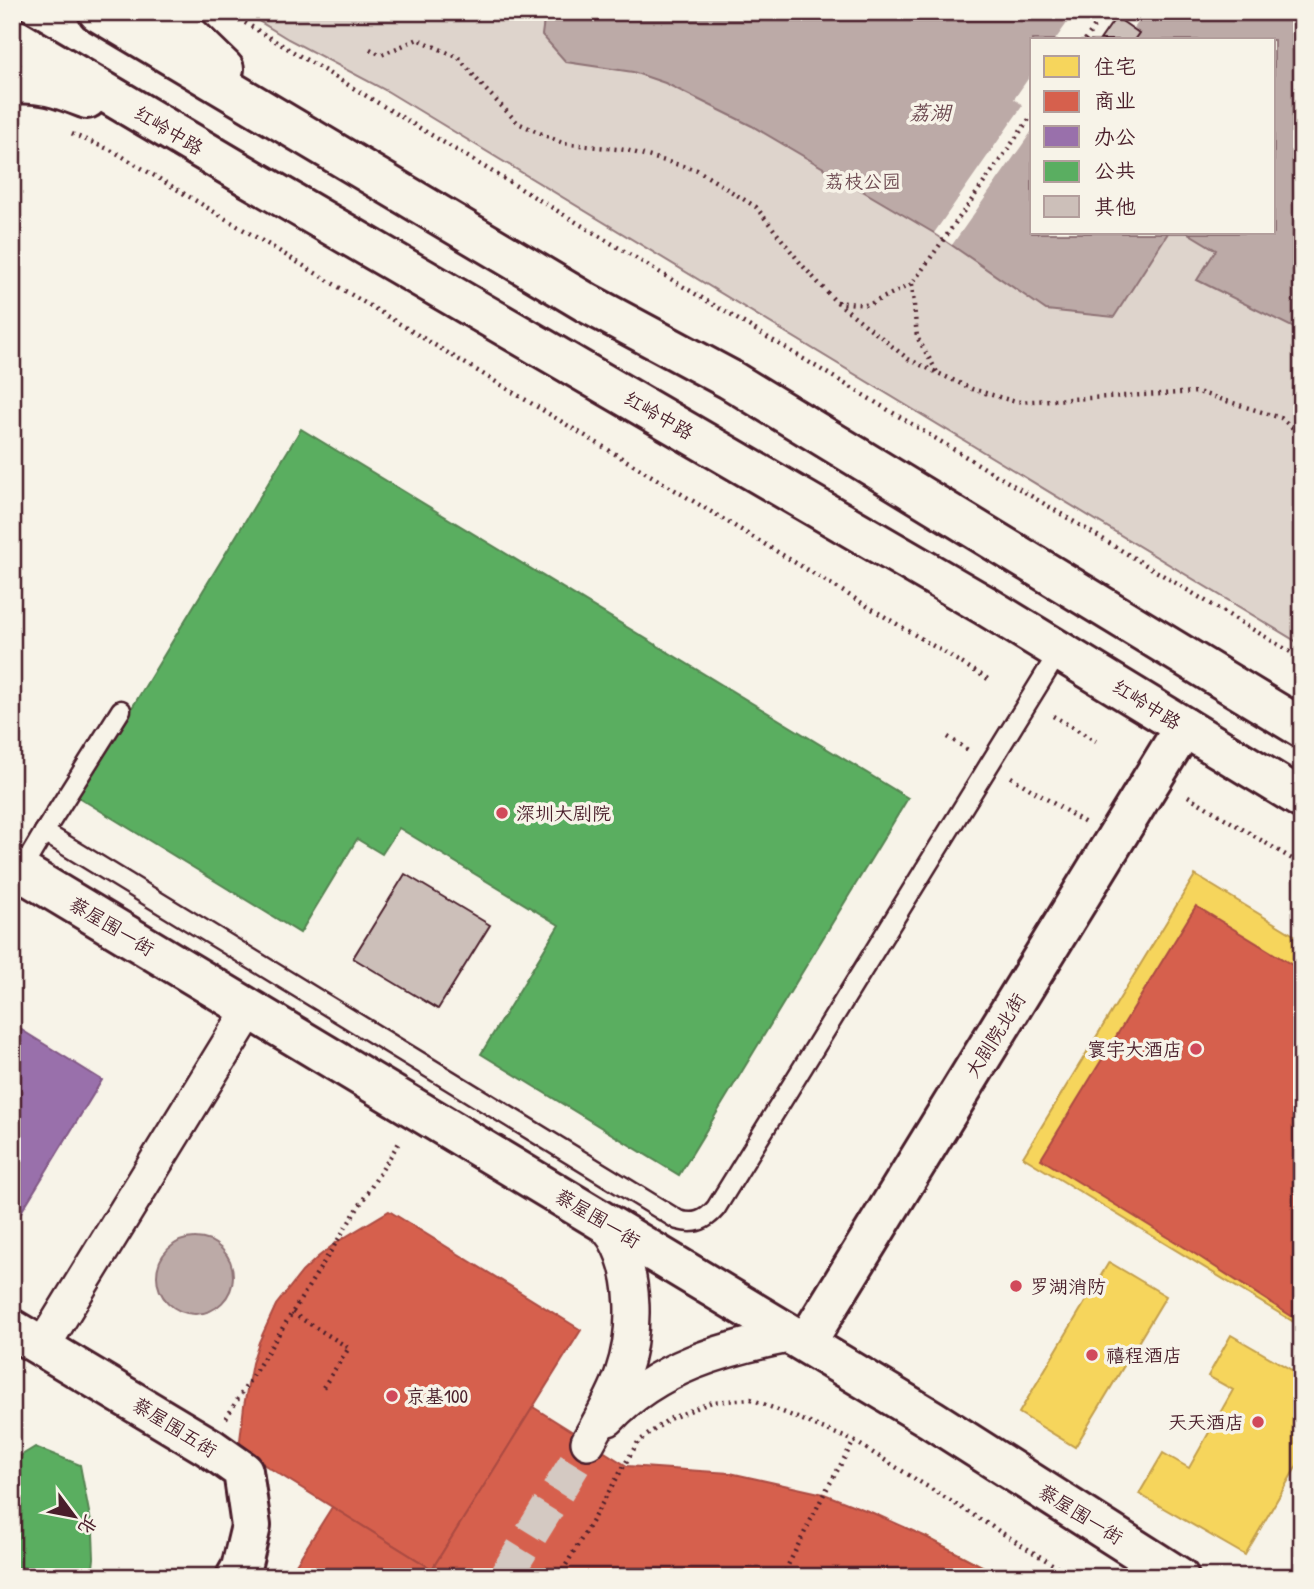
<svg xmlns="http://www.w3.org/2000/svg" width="1314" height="1589" font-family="'Patrick Hand','LXGW WenKai TC',sans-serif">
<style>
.green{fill:#ded4cc;stroke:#947a7c;stroke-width:2;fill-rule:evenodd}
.water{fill:#bcaaa7;stroke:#8e7275;stroke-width:2}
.pier{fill:#f7f3e8}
.homes{fill:#f6d55c;stroke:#c29e4d;stroke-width:2}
.shops{fill:#d6604d;stroke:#ac4c43;stroke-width:2}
.offices{fill:#9970ab;stroke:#815885;stroke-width:2}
.public{fill:#5aae61;stroke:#558351;stroke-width:2}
.building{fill:#ccbfb9;stroke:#4a1f2b;stroke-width:2}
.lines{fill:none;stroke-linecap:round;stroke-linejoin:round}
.street-tunnel{stroke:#d4c9c2;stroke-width:33;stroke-dasharray:33 17;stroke-linecap:butt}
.lane-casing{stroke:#4a1f2b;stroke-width:23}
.street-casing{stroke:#4a1f2b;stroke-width:38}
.secondary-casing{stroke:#4a1f2b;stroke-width:44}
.primary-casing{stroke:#4a1f2b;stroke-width:44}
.path{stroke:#4a1f2b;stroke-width:4.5;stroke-dasharray:2 5;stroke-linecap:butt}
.lane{stroke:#f7f3e8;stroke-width:18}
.street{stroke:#f7f3e8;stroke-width:33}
.secondary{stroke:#f7f3e8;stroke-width:38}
.primary{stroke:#f7f3e8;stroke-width:38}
.poi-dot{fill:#d1495b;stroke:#f7f3e8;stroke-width:2.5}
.labels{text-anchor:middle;stroke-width:7;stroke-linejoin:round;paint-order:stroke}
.street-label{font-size:19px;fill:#4a1f2b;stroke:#f7f3e8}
.park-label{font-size:19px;fill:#6f4c53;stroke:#f7f3e8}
.poi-label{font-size:19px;fill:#4a1f2b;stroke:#f7f3e8;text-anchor:start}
.water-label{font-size:21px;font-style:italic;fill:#6c4950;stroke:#f7f3e8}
</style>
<rect width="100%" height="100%" fill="#f7f3e8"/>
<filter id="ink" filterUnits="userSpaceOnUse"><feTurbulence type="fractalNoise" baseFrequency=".0143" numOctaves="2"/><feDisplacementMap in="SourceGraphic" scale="14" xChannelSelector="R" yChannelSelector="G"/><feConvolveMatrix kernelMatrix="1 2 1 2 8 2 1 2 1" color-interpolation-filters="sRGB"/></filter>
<g filter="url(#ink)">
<path class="green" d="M244,12h1058v633l-915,-554 -99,-52zM1032,40h242v193h-242z"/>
<g class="water">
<polygon points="545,12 1302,12 1302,332 1197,280 1216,250 1188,233 1274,233 1274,40 1032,40 1032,233 1168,233 1114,317 1046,310 934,233 752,126 665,83 633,72 566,62 542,35"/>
<circle cx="195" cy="1276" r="38"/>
</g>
<g class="pier">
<polygon points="1075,12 1130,12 1140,20 1134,28 1139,33 1134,40 1055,40"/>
<polygon points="1032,73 1032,131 952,245 934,233 1023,105 1014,99"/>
</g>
<g class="homes">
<polygon points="1195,875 1302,940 1302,1327 1023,1157"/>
<polygon points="1274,1204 1302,1220 1302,1307 1237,1269"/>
<polygon points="1109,1262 1166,1296 1075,1447 1019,1413"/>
<polygon points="1231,1335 1302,1376 1302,1457 1245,1555 1139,1494 1163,1453 1189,1468 1233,1390 1208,1376"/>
<polygon points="924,1536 984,1567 998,1577 900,1577"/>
</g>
<g class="shops">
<polygon points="1196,906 1302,971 1302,1323 1192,1252 1041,1159"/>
<polygon points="389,1211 581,1330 432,1569 239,1449 244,1406 252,1363 259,1342 276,1305 302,1272 318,1257 337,1242"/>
<polygon points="533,1407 627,1466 730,1473 824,1494 873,1513 924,1536 984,1567 998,1577 288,1577 332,1507 432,1569"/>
</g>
<polygon class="offices" points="12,1024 102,1080 12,1227"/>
<g class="public">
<polygon points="301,429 908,798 679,1175 481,1054 559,925 399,828 382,854 357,839 300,933 78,797"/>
<polygon points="35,1447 80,1465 93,1533 94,1558 92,1577 12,1577 12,1496 15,1495 12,1477 12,1461"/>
</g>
<g class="building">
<polygon points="1116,17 1139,33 1134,40 1100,40"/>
<polygon points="405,874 490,925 438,1009 353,958"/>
</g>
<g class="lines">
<polyline class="street-tunnel" points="505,1577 588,1442"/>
<g class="lane-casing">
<g id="lane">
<polyline points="44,832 121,710"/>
<path d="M21,871l23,-39 634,388c16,5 27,1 38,-12l344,-558"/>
</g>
</g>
<g class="street-casing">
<g id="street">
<polyline points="43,1346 250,1009"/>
<path d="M608,1419c48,-52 117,-71 185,-84"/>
<path d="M588,1442c12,-22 26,-44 34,-68 14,-40 15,-99 -8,-137 -4,-6 -9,-11 -13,-17"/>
</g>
</g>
<g class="secondary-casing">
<g id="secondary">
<polyline points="12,866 931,1419 1179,1577"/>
<polyline points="12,1329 209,1447 243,1471 251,1526 241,1568 236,1577"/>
<polyline points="806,1343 1184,727"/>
</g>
</g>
<g class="primary-casing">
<g id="primary">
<polyline points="98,12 587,303 729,379 1302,728"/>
<polyline points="165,12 224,69"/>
<polyline points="12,37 250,178 986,606 1302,799"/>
<path d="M12,84c29,-3 49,5 75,15"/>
</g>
</g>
<g class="path">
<polyline points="227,12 1302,659"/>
<polyline points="1085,40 1105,12"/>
<polyline points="370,49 381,55 418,39 459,58 484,88 518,123 562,143 626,150 697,170 756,207 802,265 836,302 868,305 912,284 1032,115"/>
<polyline points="72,134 115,152 988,679"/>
<polyline points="912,284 917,337 937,372"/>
<polyline points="837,302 908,359 972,389 1016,402 1198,392 1281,418 1302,436"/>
<polyline points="1053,716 1096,741"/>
<polyline points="948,737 971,752"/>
<polyline points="1011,777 1087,824"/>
<polyline points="1188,796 1302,865"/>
<polyline points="292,1313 349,1348 322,1389"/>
<polyline points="226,1418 400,1141"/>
<polyline points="559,1577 638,1442 669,1419 712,1402 751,1399 854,1441 1073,1577"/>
<polyline points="782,1577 824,1494 854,1441"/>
</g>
<use href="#lane" class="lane"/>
<use href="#street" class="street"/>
<use href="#secondary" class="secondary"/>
<use href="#primary" class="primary"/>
</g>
</g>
<g class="poi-dot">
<circle cx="502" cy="813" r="7"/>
<circle cx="1196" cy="1049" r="7"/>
<circle cx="1016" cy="1286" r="7"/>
<circle cx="1092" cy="1355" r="7"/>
<circle cx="392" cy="1396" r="7"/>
<circle cx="1258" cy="1422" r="7"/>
</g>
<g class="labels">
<g class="street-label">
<text transform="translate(169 130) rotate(31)" y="7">红岭中路</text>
<text transform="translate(659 415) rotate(30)" y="7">红岭中路</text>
<text transform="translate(1147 704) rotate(32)" y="7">红岭中路</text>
<text transform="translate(112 926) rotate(31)" y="7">蔡屋围一街</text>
<text transform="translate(995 1035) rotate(-58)" y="7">大剧院北街</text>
<text transform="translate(598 1218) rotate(31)" y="7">蔡屋围一街</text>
<text transform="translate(175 1427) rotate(32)" y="7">蔡屋围五街</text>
<text transform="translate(1081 1514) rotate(32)" y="7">蔡屋围一街</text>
</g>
<g class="park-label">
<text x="863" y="188">荔枝公园</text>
</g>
<g class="poi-label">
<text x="516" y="820">深圳大剧院</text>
<text x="1182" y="1056" text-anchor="end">寰宇大酒店</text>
<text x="1030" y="1293">罗湖消防</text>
<text x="1106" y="1362">禧程酒店</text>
<text x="406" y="1403">京基100</text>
<text x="1244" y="1429" text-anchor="end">天天酒店</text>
</g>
<g class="water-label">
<text x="930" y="120">荔湖</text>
</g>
</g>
<rect width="1314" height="1589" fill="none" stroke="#f7f3e8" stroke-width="42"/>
<rect x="21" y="21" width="1272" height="1547" fill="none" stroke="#4a1f2b" stroke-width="2.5" filter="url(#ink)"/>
<rect x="1030" y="38" width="245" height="196" fill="#f7f3e8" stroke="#b29e9c" stroke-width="2"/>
<rect x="1044" y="56" width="35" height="21" fill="#f6d55c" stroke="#b29e9c" stroke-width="2"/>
<text x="1094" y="74" font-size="21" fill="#4a1f2b">住宅</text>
<rect x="1044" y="91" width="35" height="21" fill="#d6604d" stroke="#b29e9c" stroke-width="2"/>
<text x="1094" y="108" font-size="21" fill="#4a1f2b">商业</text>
<rect x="1044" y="126" width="35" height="21" fill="#9970ab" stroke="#b29e9c" stroke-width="2"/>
<text x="1094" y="144" font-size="21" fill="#4a1f2b">办公</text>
<rect x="1044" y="161" width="35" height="21" fill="#5aae61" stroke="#b29e9c" stroke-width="2"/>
<text x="1094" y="178" font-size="21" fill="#4a1f2b">公共</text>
<rect x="1044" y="196" width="35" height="21" fill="#ccbfb9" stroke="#b29e9c" stroke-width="2"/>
<text x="1094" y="214" font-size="21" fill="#4a1f2b">其他</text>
<g transform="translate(74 1516) rotate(122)" stroke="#f7f3e8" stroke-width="5" paint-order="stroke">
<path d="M0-5L12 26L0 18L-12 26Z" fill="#4a1f2b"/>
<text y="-10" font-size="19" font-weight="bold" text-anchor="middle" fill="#4a1f2b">北</text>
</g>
</svg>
